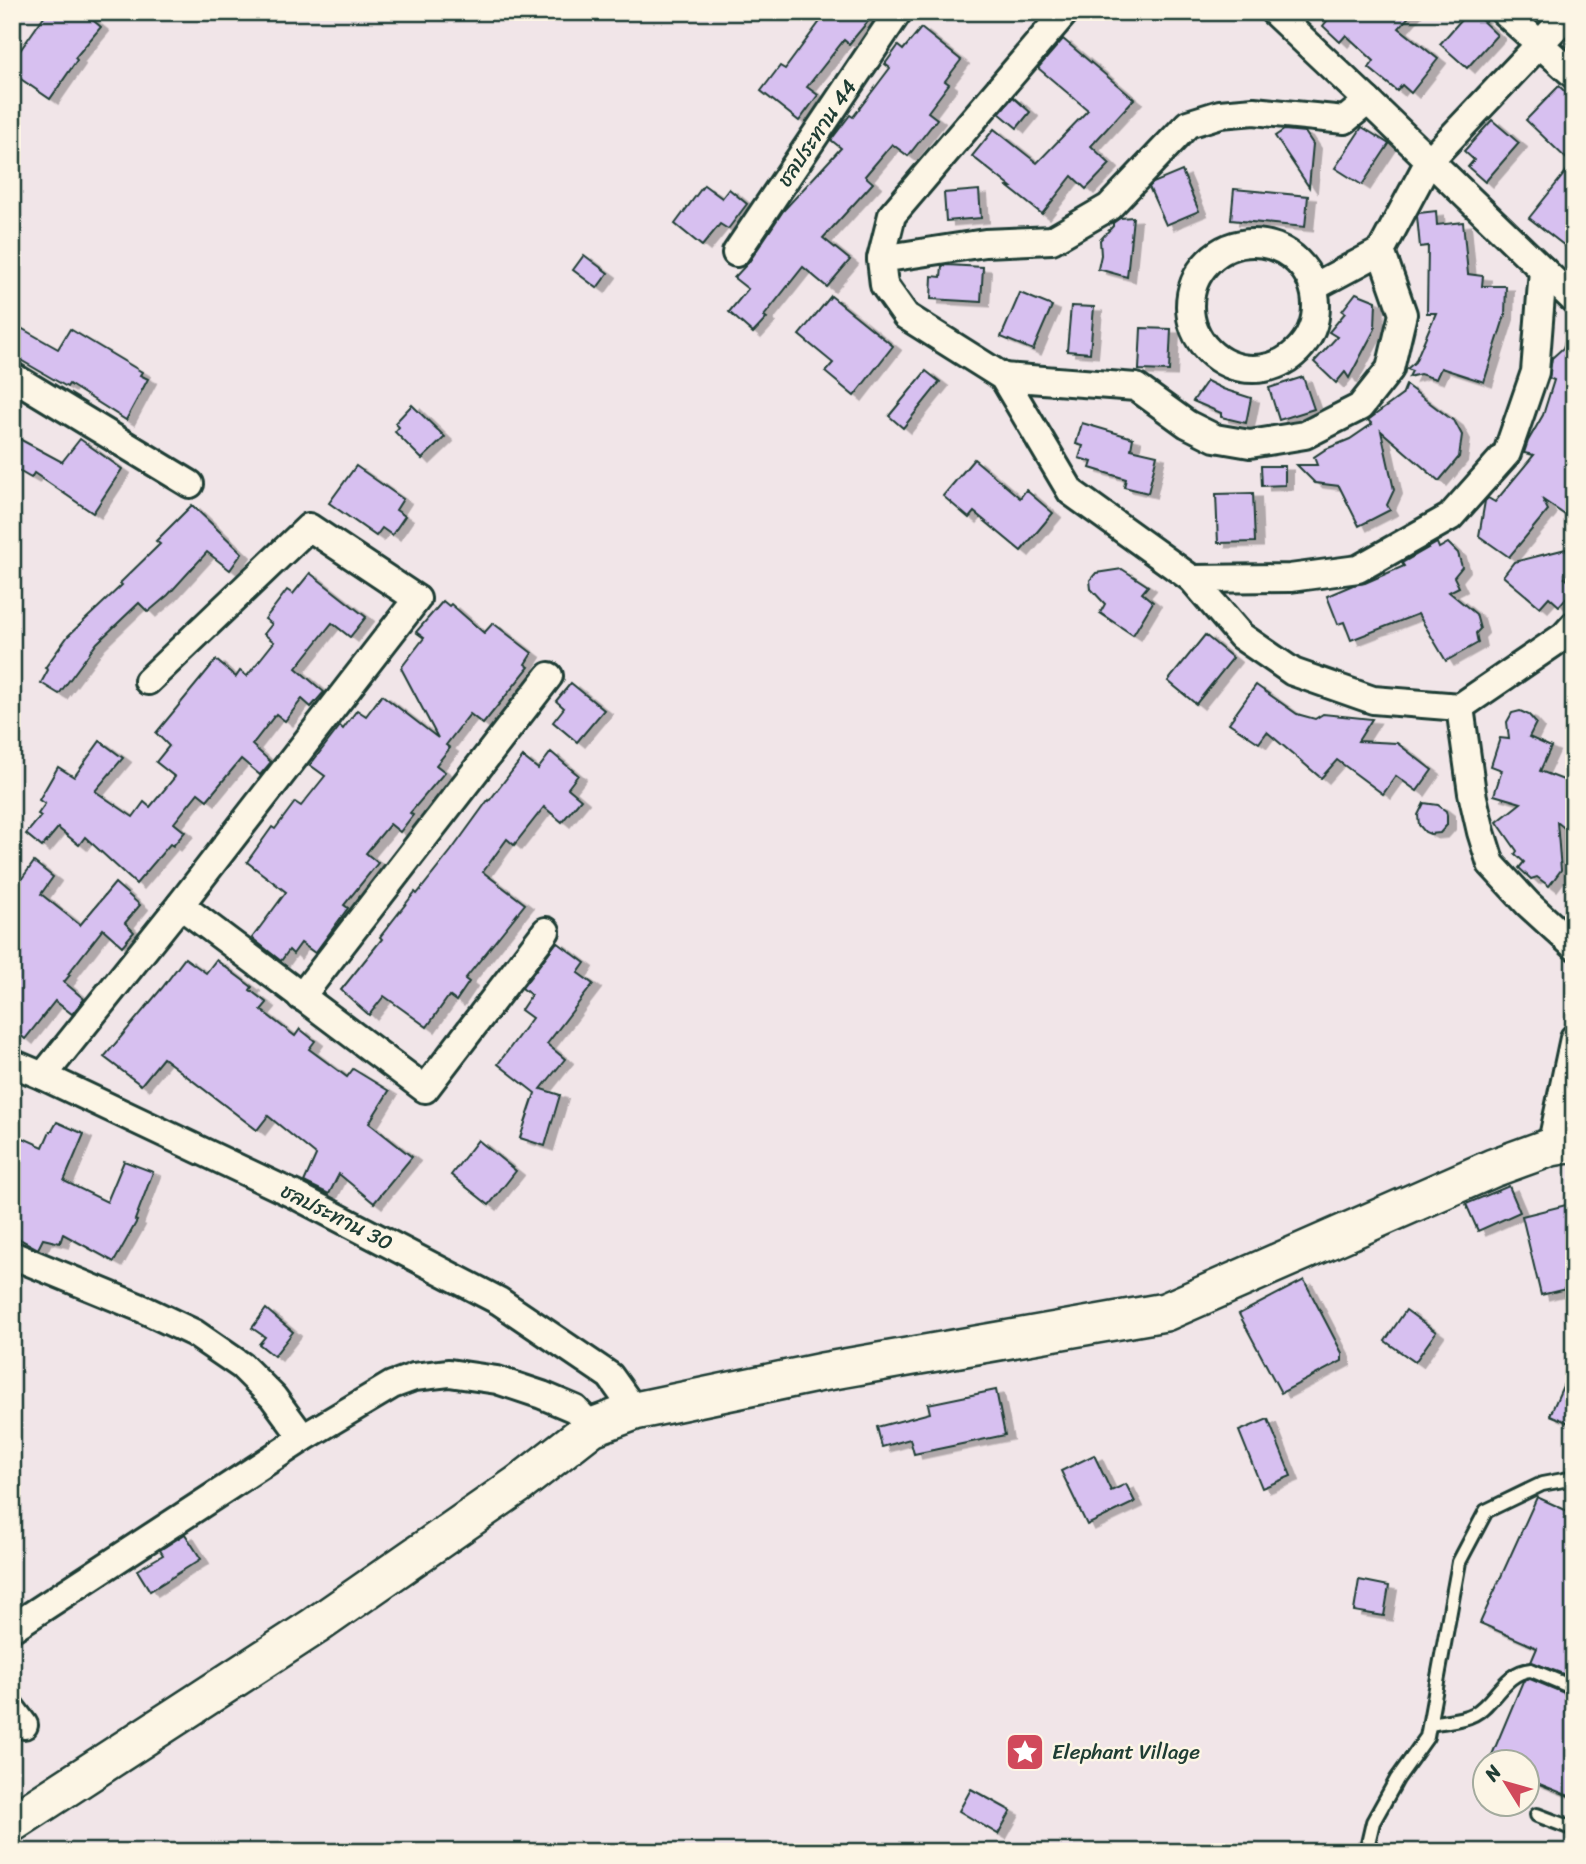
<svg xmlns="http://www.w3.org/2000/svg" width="1586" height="1864" font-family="Sriracha,'Playpen Sans Thai',sans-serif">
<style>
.building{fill:#d7c0f0;stroke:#1f3d34;stroke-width:2;filter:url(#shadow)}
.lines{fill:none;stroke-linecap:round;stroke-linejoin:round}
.lane-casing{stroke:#1f3d34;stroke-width:18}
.street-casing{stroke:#1f3d34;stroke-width:32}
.secondary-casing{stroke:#1f3d34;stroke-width:42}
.lane{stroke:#fcf5e5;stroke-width:12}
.street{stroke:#fcf5e5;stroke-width:26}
.secondary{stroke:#fcf5e5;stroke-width:37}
.labels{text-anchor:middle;stroke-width:5;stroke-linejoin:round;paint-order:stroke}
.street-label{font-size:21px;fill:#1f3d34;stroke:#fcf5e5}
.poi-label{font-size:21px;fill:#1f3d34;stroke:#fcf5e5;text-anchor:start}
</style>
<defs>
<filter id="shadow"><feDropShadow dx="8" dy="4.5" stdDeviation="0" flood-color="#0004"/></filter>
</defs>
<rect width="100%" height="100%" fill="#f1e5e8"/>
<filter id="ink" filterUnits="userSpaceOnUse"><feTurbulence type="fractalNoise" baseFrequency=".0143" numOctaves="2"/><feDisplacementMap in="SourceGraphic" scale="14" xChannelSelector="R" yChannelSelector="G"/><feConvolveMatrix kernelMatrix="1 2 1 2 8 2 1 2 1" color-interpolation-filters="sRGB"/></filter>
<g filter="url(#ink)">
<g class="building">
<polygon points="47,12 83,12 101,27 75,58 77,60 50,99 12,73 12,62"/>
<polygon points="827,12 876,12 849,44 844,40 807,87 818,95 799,121 761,91 780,66 785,69"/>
<polygon points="1334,12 1413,12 1399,28 1438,59 1411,93 1402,85 1397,91 1369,68 1374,61 1346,35 1340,42 1323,26"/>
<polygon points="1468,12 1473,12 1497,35 1467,68 1440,44"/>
<polygon points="921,28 961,60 945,81 949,84 928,112 937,119 908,156 892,144 865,176 873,183 823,238 850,260 827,287 803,267 764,316 767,318 753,333 729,312 748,289 734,278 749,262 783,211 841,148 831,140 850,115 853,117 890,68 885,64 898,46 903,50"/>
<polygon points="1063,39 1134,99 1091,146 1110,164 1086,189 1072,176 1042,214 1008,187 1011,187 972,156 994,129 1037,163 1088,110 1038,68"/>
<polygon points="1559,86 1574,100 1574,253 1529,218 1572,164 1526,120"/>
<polygon points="1013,97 1030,112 1017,128 999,113"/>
<polygon points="1492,120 1519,143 1485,182 1468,167 1474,160 1464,151"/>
<polygon points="1362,127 1389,144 1362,185 1335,168"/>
<polygon points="1284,130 1305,132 1313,144 1309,187 1275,136"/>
<polygon points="1182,171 1199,211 1166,225 1149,187 1153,183"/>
<polygon points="704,185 722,198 729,189 747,204 728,229 720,224 702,246 675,224"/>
<polygon points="1234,189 1308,196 1305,227 1231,220"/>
<polygon points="979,190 981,218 946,221 944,193"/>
<polygon points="1436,211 1437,225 1463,222 1468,274 1483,276 1482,286 1506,286 1505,315 1484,382 1441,368 1436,379 1420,374 1409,377 1412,371 1407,369 1415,362 1436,313 1427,313 1428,246 1420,247 1417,216 1419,213"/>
<polygon points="1133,217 1127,277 1098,269 1101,255 1100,240 1113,226 1113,223 1120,218"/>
<polygon points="584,255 608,273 597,288 573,270"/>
<polygon points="947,265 983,267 981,302 931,299 932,276 941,277 942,266"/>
<polygon points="1020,293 1052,306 1033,350 1001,337"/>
<polygon points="1356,293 1376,301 1375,329 1349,378 1345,372 1336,383 1314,362 1337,337 1329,332 1345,313 1342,311"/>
<polygon points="831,296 893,346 854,396 825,372 833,363 799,335"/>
<polygon points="1071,306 1094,307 1090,353 1067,351"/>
<polygon points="12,323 58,349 70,329 142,372 140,375 148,379 126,420 69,384 67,387 12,355"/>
<polygon points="1141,328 1171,329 1169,371 1139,370"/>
<polygon points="1569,330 1574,330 1574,521 1543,500 1548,510 1509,557 1479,536 1485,501 1488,498 1495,502 1534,455 1524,453 1528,441 1543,415 1554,380 1549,378 1552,358 1563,348"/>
<polygon points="926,371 940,382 903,428 889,416"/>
<polygon points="1303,377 1314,409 1279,420 1269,388"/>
<polygon points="1207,381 1223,389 1251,398 1246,423 1221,417 1221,413 1193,401"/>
<polygon points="1406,385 1455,422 1462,435 1459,457 1439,481 1381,431 1394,490 1387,505 1390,510 1359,526 1339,486 1315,483 1297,465 1317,465 1314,457 1326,449 1350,439 1372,424 1368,420 1402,395"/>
<polygon points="412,405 445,437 422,459 395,432 399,427 395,423"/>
<polygon points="1082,423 1133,438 1131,449 1157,455 1148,493 1124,487 1126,479 1090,468 1092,462 1079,458 1083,446 1076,444"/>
<polygon points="12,435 62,462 80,439 122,469 93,513 34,473 31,478 12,467"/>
<polygon points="974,459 1020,498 1026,490 1053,513 1021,551 974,512 969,518 943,496"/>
<polygon points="356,466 403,499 396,510 405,516 392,535 382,528 376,536 329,503"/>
<polygon points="1261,466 1285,466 1285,485 1262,486"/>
<polygon points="1253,493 1255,542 1218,543 1216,494"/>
<polygon points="192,505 242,553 230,570 207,552 168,595 148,612 139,603 97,643 59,694 41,683 48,670 45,668 68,636 122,585 120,583 160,544 156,541"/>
<polygon points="1437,543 1439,548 1448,543 1458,553 1462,567 1454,577 1459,587 1449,592 1476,614 1480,629 1476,633 1478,643 1446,661 1418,614 1351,640 1344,622 1338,624 1327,596 1353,585 1365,583 1404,566 1402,563"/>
<polygon points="1566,549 1574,567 1565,578 1574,585 1574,589 1559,606 1549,597 1540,607 1503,576 1514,562"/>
<polygon points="1122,569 1148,586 1142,593 1153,602 1133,635 1100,613 1105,604 1091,589 1090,580 1096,573"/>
<polygon points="310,573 366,617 350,637 332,623 296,668 324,692 311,707 302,699 285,721 276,714 252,745 271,762 260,775 241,759 207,800 198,793 174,823 185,832 173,846 170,844 136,884 85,837 79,845 58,828 42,847 26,834 41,816 38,814 45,804 39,800 58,767 74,777 100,741 123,758 95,791 133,817 144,802 150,807 175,777 156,762 169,746 156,733 216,660 236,677 240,671 247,676 274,642 264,634 272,624 265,619 287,590 293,594"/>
<polygon points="443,601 449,606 451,604 484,633 493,623 532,653 525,664 529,667 483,724 470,714 446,745 450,748 436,765 445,772 410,813 413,815 400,832 390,824 366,853 378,863 344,905 348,908 315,953 301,943 293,954 289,950 281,961 252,938 286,892 247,862 272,827 275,829 295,802 301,806 325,776 310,765 340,726 343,729 357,710 366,716 382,695 438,738 401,668 424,638 416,632"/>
<polygon points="1205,635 1233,658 1196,704 1168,681"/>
<polygon points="571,683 604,710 577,742 553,722 564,708 556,701"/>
<polygon points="1256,685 1297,714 1315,719 1323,714 1372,719 1358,741 1397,743 1432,770 1417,791 1396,776 1383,794 1337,760 1321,778 1267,732 1259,743 1229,723"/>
<polygon points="1520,711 1529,715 1536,723 1529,737 1551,747 1540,771 1574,784 1574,836 1557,822 1561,870 1549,886 1537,877 1531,879 1519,868 1524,862 1515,854 1517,851 1497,822 1521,803 1494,795 1502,770 1491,766 1500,738 1509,739 1507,722 1512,713"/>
<polygon points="551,752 578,775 568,788 581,799 562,822 544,807 514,845 507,839 483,872 525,904 465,979 469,982 456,1001 449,996 427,1027 384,996 369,1015 341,990 382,939 380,937 415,892 417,894 451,851 488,800 489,801 523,757 538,769"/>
<polygon points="1424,803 1438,805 1446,811 1447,815 1447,825 1440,833 1430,834 1425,832 1419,825 1418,815"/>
<polygon points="34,862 53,877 41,894 80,925 115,883 140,905 125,923 134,932 122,946 103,929 68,974 70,975 64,982 84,999 72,1014 55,1001 25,1039 12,1028 12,892"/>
<polygon points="557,942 585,963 578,973 593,984 547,1044 565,1059 541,1089 560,1095 545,1146 520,1138 535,1093 498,1064 532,1018 521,1010 531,995 522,988"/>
<polygon points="185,958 206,973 216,960 252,987 250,990 267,1003 261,1010 295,1036 300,1029 315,1041 309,1049 347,1077 353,1069 389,1091 369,1123 412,1157 374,1203 339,1174 329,1194 304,1182 316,1155 268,1116 257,1130 163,1058 141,1085 104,1057 162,988"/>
<polygon points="57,1122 84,1134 64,1181 107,1202 124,1161 153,1172 135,1220 137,1221 114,1262 63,1234 60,1243 43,1239 38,1249 12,1235 12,1133 43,1147 50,1131 52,1131"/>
<polygon points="478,1140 516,1171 489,1205 451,1175"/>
<polygon points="1509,1186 1520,1212 1478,1231 1466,1204"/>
<polygon points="1574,1203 1574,1287 1541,1295 1522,1216"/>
<polygon points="1304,1280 1342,1353 1342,1361 1281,1393 1239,1314"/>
<polygon points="266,1309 293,1332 274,1356 259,1344 265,1337 252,1328"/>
<polygon points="1406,1310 1436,1332 1415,1362 1385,1341"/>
<polygon points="1574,1361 1574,1425 1550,1415"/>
<polygon points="996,1390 1005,1435 914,1454 910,1439 882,1447 877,1427 930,1413 928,1404"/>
<polygon points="1268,1419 1291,1476 1262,1488 1239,1431"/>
<polygon points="1094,1455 1111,1491 1126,1484 1135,1502 1087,1525 1061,1471"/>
<polygon points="1537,1497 1574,1514 1574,1678 1531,1662 1537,1648 1480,1623"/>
<polygon points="185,1534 201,1559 150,1591 137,1570 163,1555 160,1550"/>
<polygon points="1359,1580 1389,1586 1384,1616 1354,1611"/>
<polygon points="1530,1679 1574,1697 1574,1798 1527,1779 1527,1762 1489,1762 1523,1681"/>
<polygon points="971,1789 1011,1811 998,1834 959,1811"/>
</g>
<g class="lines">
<g class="lane-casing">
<g id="lane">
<path d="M1430,1724c14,-3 31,-3 44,-10 21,-11 30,-42 57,-44l43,18"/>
<polyline points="1537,1815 1574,1829"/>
<polyline points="1366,1852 1373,1822 1397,1779 1427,1737 1459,1562 1486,1511 1542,1484 1574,1478"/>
</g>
</g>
<g class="street-casing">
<g id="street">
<polyline points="1065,12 892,215 881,259 884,285 906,316 1003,377 1071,492 1192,579 1241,636 1293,672 1373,700 1460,707 1564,636 1574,625"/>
<polyline points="1274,12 1368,101 1574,300"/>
<polyline points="1504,12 1574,75"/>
<circle cx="1253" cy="306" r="63"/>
<polyline points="736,253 898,12"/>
<polyline points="881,259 985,243 1052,240 1109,207 1188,124 1220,114 1254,111 1345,120 1368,101"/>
<polyline points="1314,287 1381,251 1429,161 1570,12"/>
<polyline points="12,376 190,484"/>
<polyline points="1003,377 1136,387 1187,424 1215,438 1250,444 1305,435 1360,407 1390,369 1403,314 1381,251"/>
<polyline points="1192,579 1290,578 1358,569 1450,517 1507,453 1535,372 1543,270"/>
<polyline points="1460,707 1472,793 1481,832 1491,864 1528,904 1574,946"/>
<polyline points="180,905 425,1089 546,931"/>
<polyline points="301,997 549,676"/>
<polyline points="12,1063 43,1076 295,1195 499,1301 610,1376 635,1411"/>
<polyline points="43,1076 180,905 417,599 309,527 148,681"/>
<polyline points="1551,1147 1574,1038"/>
<polyline points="12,1255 141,1308 194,1333 242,1366 273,1397 303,1438"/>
<polyline points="12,1628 303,1438 392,1385 414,1377 449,1373 497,1380 542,1395 575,1409 592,1427"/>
<polyline points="12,1709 24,1725"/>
</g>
</g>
<g class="secondary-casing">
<polyline id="secondary" points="12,1823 315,1626 519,1484 592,1427 635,1411 822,1372 1165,1312 1493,1168 1551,1147 1574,1143"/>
</g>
<use href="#lane" class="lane"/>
<use href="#street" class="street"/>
<use href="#secondary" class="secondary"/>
</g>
</g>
<defs>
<g id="sight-square" transform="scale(2.0125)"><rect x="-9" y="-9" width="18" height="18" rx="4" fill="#d1495b" stroke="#fcf5e5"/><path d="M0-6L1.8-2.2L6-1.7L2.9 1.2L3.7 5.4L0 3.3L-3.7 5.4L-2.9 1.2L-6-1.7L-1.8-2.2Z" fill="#fff"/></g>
</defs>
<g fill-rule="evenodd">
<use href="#sight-square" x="1025" y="1752"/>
</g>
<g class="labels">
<g class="street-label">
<text transform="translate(817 133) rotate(-56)" y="7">ชลประทาน 44</text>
<text transform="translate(337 1217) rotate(27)" y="7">ชลประทาน 30</text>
</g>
<g class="poi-label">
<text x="1052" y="1759">Elephant Village</text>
</g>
</g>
<rect width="1586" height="1864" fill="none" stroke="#fcf5e5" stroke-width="42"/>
<rect x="21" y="21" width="1544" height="1822" fill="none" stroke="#1f3d34" stroke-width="2.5" filter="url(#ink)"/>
<g transform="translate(1506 1783) rotate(307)"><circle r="33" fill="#fcf5e5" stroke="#a4ab9e" stroke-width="2"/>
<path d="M0-5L12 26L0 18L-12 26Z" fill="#d1495b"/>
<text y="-10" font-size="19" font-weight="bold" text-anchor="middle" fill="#1f3d34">N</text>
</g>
</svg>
